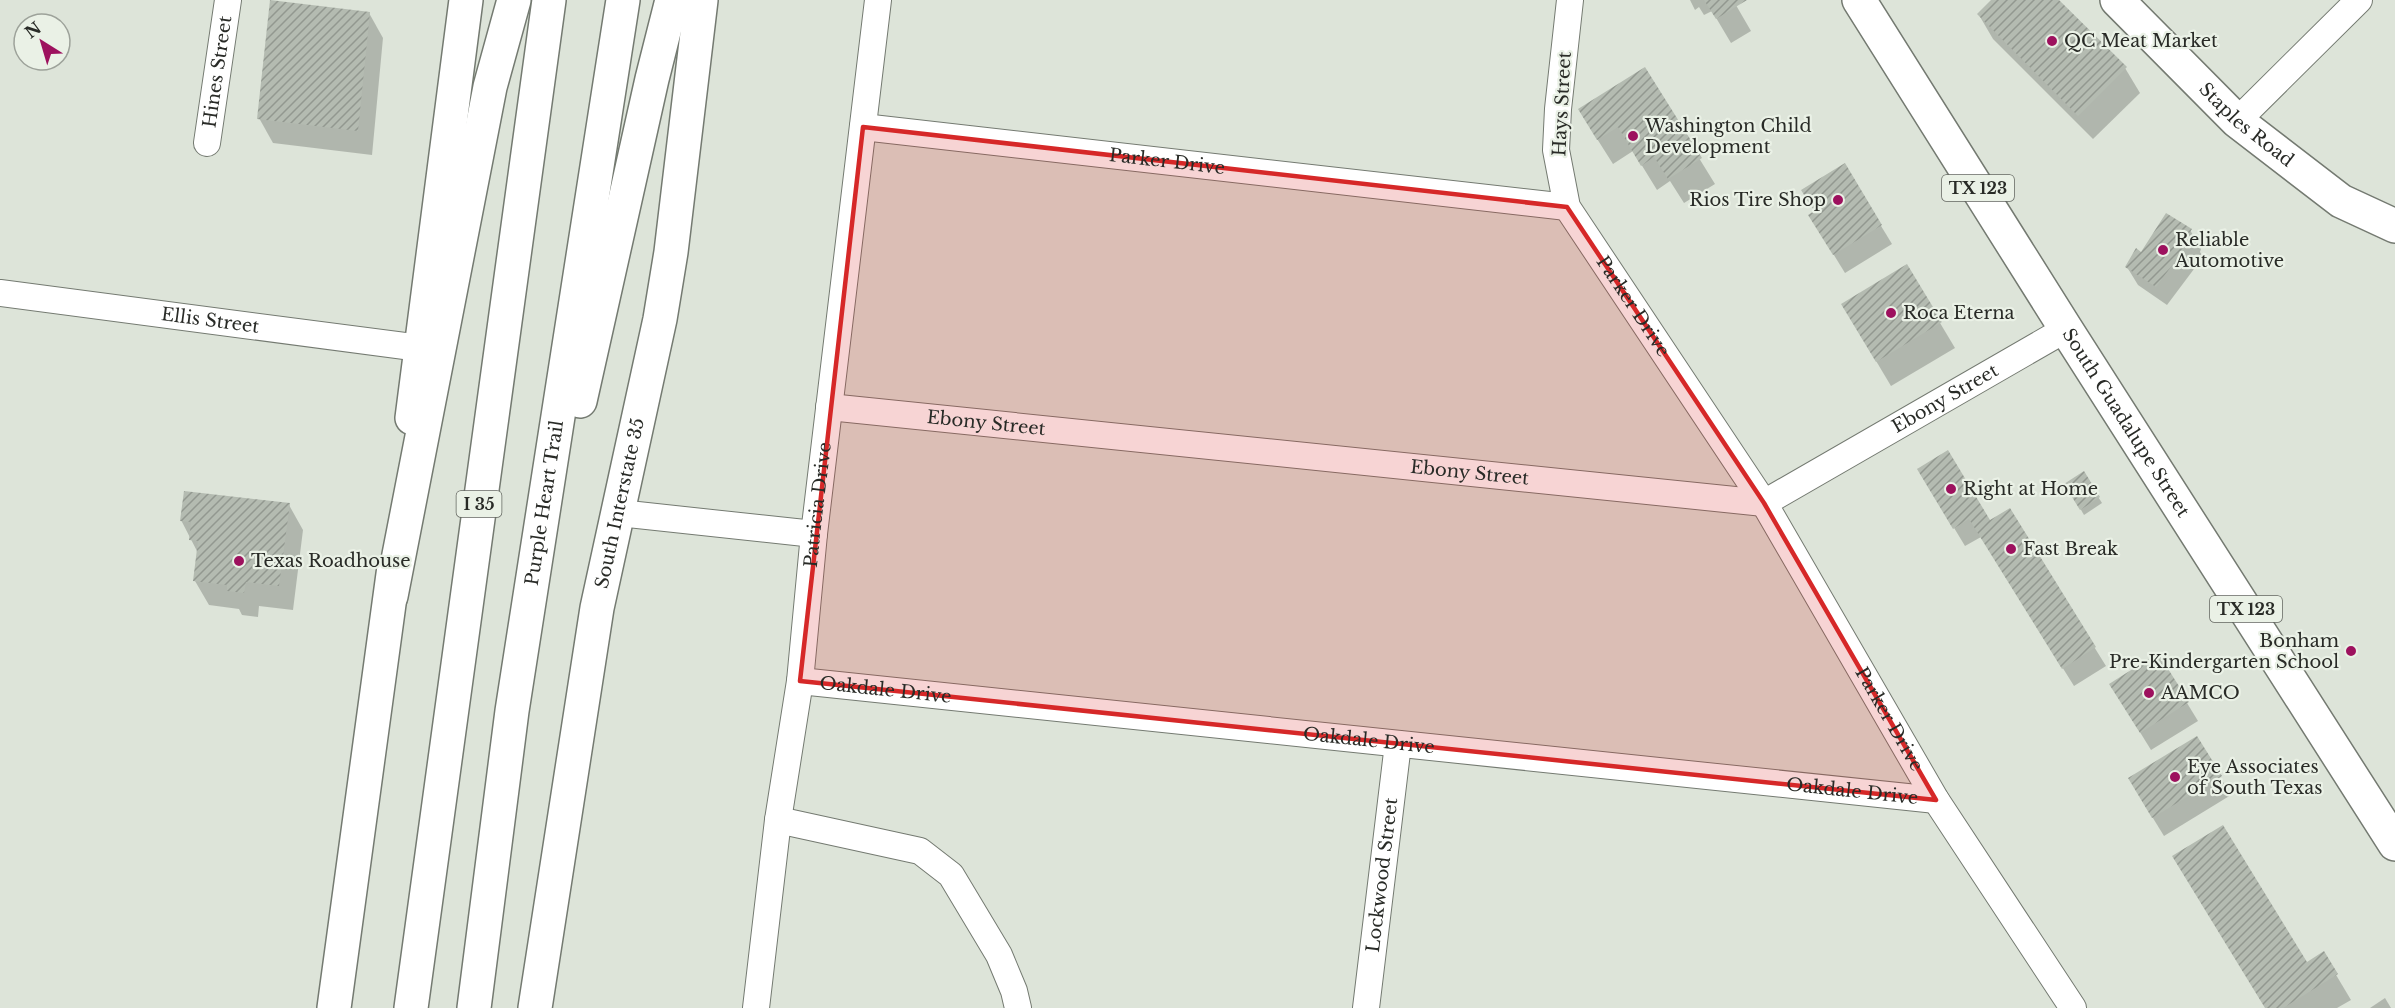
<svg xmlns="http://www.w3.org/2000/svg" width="2395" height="1008" font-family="'Libre Baskerville',serif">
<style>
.shadow{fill:#0003}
.building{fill:url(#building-hatch)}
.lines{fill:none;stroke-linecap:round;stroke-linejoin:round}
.minor-casing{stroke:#747a71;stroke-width:28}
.major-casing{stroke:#747a71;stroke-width:36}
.highway-casing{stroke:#747a71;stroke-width:36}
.minor{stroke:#fff;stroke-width:26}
.major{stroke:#fff;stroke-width:33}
.highway{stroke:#fff;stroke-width:33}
.marked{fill:#d62828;fill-opacity:0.2;stroke:#d62828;stroke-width:4.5;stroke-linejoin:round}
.poi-dot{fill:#9d115e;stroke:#eaf1e6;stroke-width:2}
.labels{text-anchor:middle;stroke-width:4.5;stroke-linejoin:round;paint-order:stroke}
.shield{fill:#eaf1e6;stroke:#636660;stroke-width:1.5}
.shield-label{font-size:16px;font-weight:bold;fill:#292b27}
.poi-label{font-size:18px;fill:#292b27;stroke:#eaf1e6;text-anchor:start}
.street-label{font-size:18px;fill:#292b27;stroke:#eaf1e6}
</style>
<defs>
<pattern id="building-hatch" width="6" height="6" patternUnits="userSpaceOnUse" patternTransform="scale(1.5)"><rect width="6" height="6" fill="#b4bbb1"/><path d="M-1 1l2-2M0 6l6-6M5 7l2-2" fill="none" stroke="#929890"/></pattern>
</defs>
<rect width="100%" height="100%" fill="#dde4d9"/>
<g class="shadow">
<polygon points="1690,0 1733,0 1751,31 1731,43 1712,11 1704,15 1699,7 1695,10"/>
<polygon points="1993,0 2057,0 2125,68 2140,93 2093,139 1993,39 1979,15"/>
<polygon points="369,13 383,38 372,155 273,143 259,118"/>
<polygon points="1644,69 1715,184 1684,203 1670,181 1657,190 1633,151 1613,164 1594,134"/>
<polygon points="1844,165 1892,244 1845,273 1821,234"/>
<polygon points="2190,230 2201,249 2200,252 2203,257 2167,305 2138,285 2127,267 2142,254"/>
<polygon points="1906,266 1955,348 1891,386 1857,329"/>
<polygon points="2083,473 2102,503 2084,515 2066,484"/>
<polygon points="1930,488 1990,522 2009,510 2106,666 2074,686 1981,537 1965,546"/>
<polygon points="289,505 303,530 293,610 259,606 258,617 242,615 239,609 209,605 195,581 198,553 181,520"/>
<polygon points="2122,703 2187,703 2198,721 2151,750"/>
<polygon points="2220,777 2231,795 2164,836 2140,797"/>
<polygon points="2323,953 2351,1000 2337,1008 2266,1008 2306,964"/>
<polygon points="2385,998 2391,1008 2370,1008"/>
</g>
<g class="building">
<polygon points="270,0 370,12 358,131 257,119"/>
<polygon points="1704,0 1747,0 1716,19"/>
<polygon points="1991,0 2059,0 2127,67 2078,116 1977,14"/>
<polygon points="1645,67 1702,158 1668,179 1654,157 1641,166 1618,127 1597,140 1578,109"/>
<polygon points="1845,163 1882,225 1833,255 1808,215 1814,211 1801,190"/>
<polygon points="2166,213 2192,229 2188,235 2193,237 2156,287 2125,267 2136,248 2141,252"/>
<polygon points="1907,264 1942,322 1876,362 1841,304"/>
<polygon points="1948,450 1990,520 2010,508 2096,647 2062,669 1969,519 1953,529 1917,469"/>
<polygon points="2084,471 2100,497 2080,510 2064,484"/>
<polygon points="184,491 290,503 279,586 246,582 244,593 227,591 227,585 193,581 198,541 189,540 191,522 180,521"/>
<polygon points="2158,653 2189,702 2140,733 2109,684"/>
<polygon points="2197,736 2222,776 2152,818 2128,778"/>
<polygon points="2223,825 2307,962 2324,951 2338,974 2283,1008 2265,1008 2172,856"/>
</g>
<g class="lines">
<g class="minor-casing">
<g id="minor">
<path id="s1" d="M1570,0l-12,109 -2,41 11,57 197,296 172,297 137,208"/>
<polyline points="2237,121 2359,0"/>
<path id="s2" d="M863,127l704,80"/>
<path id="s3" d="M207,143l21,-143"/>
<path id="s4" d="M0,293l420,55"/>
<path id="s5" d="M829,407l935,96 302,-174"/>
<polyline points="619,513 814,534"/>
<path id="s6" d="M800,681l1136,119"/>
<polyline points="778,820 920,851 951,875 999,955 1014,991 1018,1008"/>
<path id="s7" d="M756,1008l22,-188 22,-139 14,-147 64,-534"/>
<path id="s8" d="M1366,1008l32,-264"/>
</g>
</g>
<g class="major-casing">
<g id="major">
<path id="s9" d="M1859,0l207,329 329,515"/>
<path id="s10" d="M2117,0l120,121 104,80 54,25"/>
<polyline points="412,418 466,0"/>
<polyline points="334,1008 394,567"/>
<path id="s11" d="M535,1008l62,-400 63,-289 11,-67 30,-252"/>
</g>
</g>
<g class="highway-casing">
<g id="highway">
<polyline points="580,401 652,79 672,0"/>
<polyline points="391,596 490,87 514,0"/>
<polyline points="411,1008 549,0"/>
<path id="s12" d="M474,1008l38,-297 111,-711"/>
</g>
</g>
<use href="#minor" class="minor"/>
<use href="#major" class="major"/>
<use href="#highway" class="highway"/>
</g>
<path class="marked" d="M863,127l704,80 197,296 172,297 -1136,-119z"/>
<g class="poi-dot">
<circle cx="2052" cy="41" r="6"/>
<circle cx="1633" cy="136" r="6"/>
<circle cx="1838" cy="200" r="6"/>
<circle cx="2163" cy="250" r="6"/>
<circle cx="1891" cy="313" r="6"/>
<circle cx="1951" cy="489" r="6"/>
<circle cx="2011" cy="549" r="6"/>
<circle cx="239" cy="561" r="6"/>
<circle cx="2351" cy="651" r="6"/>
<circle cx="2149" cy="693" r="6"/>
<circle cx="2175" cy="777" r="6"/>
</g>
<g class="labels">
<g class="shield">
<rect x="1942" y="175" width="72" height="26" rx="4.5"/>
<rect x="456.5" y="491" width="45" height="26" rx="4.5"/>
<rect x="2210" y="596" width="72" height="26" rx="4.5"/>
</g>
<g class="shield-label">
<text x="1978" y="194">TX 123</text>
<text x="479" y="510">I 35</text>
<text x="2246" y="615">TX 123</text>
</g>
<g class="poi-label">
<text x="2064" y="47">QC Meat Market</text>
<text x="1645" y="132">Washington Child<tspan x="1645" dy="21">Development</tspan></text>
<text x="1826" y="206" text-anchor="end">Rios Tire Shop</text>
<text x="2175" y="246">Reliable<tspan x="2175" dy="21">Automotive</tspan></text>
<text x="1903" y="319">Roca Eterna</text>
<text x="1963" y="495">Right at Home</text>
<text x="2023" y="555">Fast Break</text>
<text x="251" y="567">Texas Roadhouse</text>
<text x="2339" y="647" text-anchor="end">Bonham<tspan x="2339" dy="21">Pre-Kindergarten School</tspan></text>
<text x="2161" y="699">AAMCO</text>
<text x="2187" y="773">Eye Associates<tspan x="2187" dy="21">of South Texas</tspan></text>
</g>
<g class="street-label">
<text dy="6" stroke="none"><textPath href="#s3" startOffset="72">Hines Street</textPath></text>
<text transform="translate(1562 104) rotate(-87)" y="6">Hays Street</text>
<text dy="6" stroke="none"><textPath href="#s10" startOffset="180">Staples Road</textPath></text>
<text dy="6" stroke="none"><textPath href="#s2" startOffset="306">Parker Drive</textPath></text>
<text dy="6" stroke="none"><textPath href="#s1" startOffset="328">Parker Drive</textPath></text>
<text dy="6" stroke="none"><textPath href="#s4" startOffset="212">Ellis Street</textPath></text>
<text dy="6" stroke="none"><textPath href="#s5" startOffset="1149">Ebony Street</textPath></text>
<text dy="6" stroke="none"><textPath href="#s9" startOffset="500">South Guadalupe Street</textPath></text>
<text dy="6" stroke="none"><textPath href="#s5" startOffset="158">Ebony Street</textPath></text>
<text dy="6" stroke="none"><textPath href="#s5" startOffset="644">Ebony Street</textPath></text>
<text dy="6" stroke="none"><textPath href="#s12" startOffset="510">Purple Heart Trail</textPath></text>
<text dy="6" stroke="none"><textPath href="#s11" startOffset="512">South Interstate 35</textPath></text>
<text dy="6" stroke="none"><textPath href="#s7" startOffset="507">Patricia Drive</textPath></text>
<text dy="6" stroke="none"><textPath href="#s6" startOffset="86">Oakdale Drive</textPath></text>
<text dy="6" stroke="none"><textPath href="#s1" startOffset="814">Parker Drive</textPath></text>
<text dy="6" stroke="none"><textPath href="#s6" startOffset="572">Oakdale Drive</textPath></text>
<text dy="6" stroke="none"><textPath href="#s6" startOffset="1058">Oakdale Drive</textPath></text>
<text dy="6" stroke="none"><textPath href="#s8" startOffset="134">Lockwood Street</textPath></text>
</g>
</g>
<g transform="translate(42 42) rotate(323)"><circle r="28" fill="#eaf1e6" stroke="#9da29a" stroke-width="1.5"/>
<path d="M0-4.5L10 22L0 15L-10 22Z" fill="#9d115e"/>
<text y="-9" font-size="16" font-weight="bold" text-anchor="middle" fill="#292b27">N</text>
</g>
</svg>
